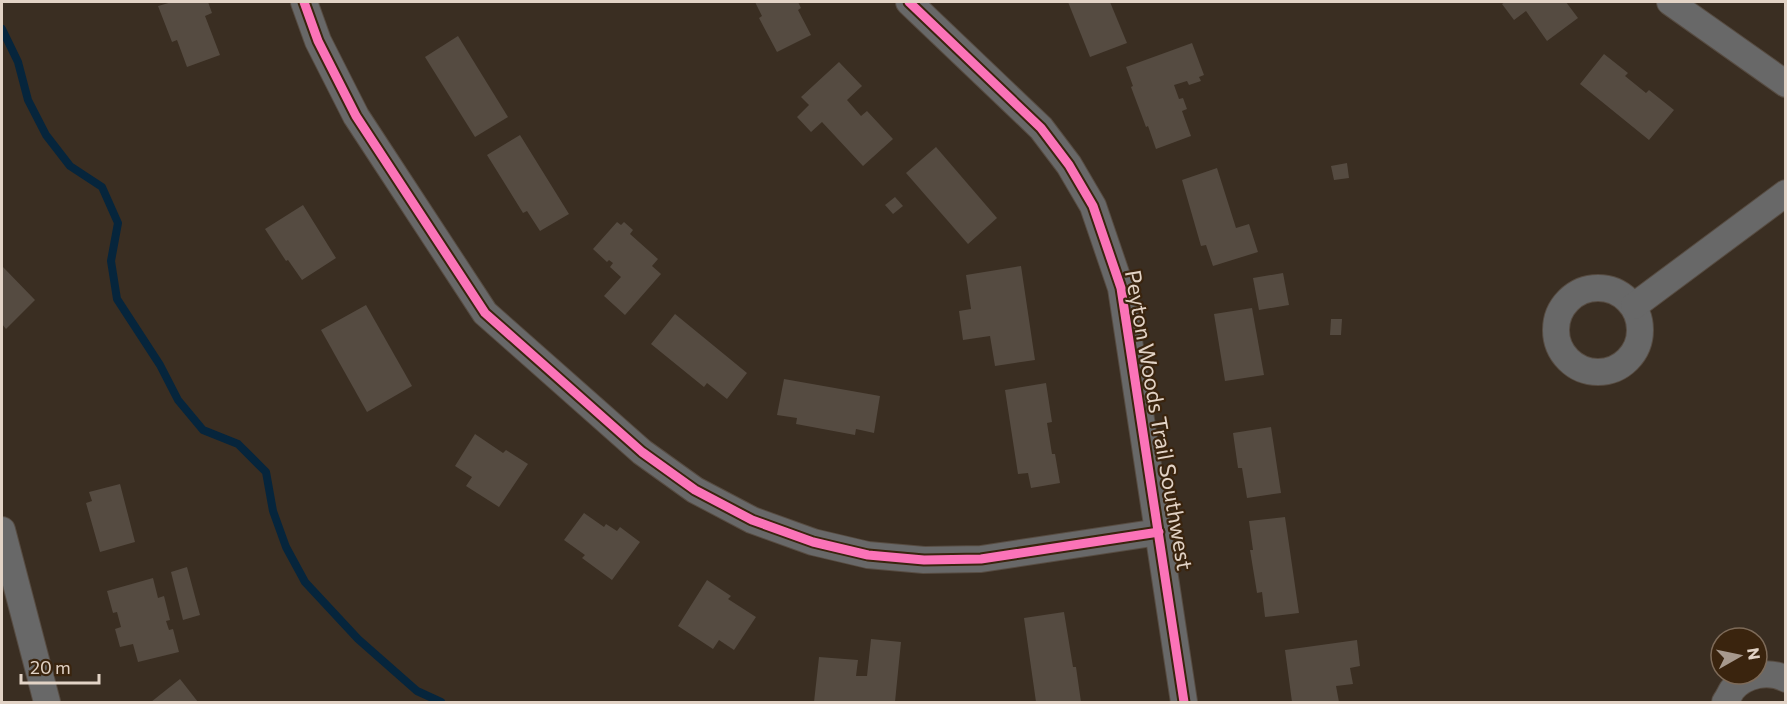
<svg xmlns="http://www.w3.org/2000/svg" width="1787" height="704" font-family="Commissioner,sans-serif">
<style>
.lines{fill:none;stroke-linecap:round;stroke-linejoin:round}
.stream{stroke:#06253c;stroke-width:8}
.building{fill:#554b41}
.street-casing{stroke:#574c42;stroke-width:28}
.street{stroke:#686868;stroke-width:26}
.cycleway-casing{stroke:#3a240e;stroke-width:13}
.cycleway{stroke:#fb73b8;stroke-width:9}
.labels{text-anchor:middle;stroke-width:4.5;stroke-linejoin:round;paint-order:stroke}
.street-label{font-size:22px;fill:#e2d3c6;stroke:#3a240e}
</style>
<rect width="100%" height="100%" fill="#3a2e22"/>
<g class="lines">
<polyline class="stream" points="2,29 18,62 28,100 46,135 70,166 102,187 118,223 111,261 117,299 160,365 178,400 203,430 238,444 266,472 273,511 286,547 305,582 358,639 417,691 441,702"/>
</g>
<g class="building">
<polygon points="172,2 208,2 212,13 205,16 220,55 187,67 177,40 172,42 158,6"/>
<polygon points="755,2 798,2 801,8 798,10 811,35 777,52 759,18 762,16"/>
<polygon points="1068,2 1110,2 1127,43 1090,57"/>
<polygon points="1505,2 1566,2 1578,18 1547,41 1526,11 1514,20 1502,4"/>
<polygon points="458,36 508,117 475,137 425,57"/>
<polygon points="1192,43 1204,75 1199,77 1201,81 1189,85 1187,81 1174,85 1179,99 1183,98 1187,109 1182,111 1191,136 1156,149 1148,126 1146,127 1131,87 1133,86 1126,67"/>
<polygon points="1604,54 1628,73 1625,76 1646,93 1649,90 1674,110 1649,140 1580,84"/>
<polygon points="839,62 862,86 847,100 861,116 867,111 893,139 863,166 822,122 811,132 797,117 809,105 801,97"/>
<polygon points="520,135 569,214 540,231 527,211 523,213 487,155"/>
<polygon points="936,147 997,218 968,244 906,173"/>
<polygon points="1347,163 1349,178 1334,180 1331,166"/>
<polygon points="1217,168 1236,228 1249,224 1258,252 1213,266 1206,245 1201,246 1182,180"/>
<polygon points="895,197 903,206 893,214 885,205"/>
<polygon points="303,205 336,258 302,280 288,260 286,261 265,229"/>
<polygon points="617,222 621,225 624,222 633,230 630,234 658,259 652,266 661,274 625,315 604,296 621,277 610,267 613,263 609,260 607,262 593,249"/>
<polygon points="2,266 35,300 6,329 2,324"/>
<polygon points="1021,266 1035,360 995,366 990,336 963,340 959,311 971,309 966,275"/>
<polygon points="1283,273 1289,305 1259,310 1253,278"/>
<polygon points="366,305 412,386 367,412 321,330"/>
<polygon points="1252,308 1264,375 1225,381 1214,314"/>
<polygon points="675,314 747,373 727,399 707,383 704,387 651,344"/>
<polygon points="1331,319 1342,319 1341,335 1330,335"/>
<polygon points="784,379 880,396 874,433 856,429 855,435 796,424 797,418 777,415"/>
<polygon points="1046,383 1052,422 1047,423 1052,454 1055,454 1060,483 1031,488 1028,473 1018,474 1005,390"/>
<polygon points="1271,427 1281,493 1247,498 1242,468 1238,468 1233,433"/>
<polygon points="475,434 503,453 506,450 528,464 499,507 466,486 472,477 455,466"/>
<polygon points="120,484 135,542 100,552 86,503 92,501 89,492"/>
<polygon points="584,513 604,527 606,524 617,531 620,527 640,542 612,580 582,558 585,555 564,540"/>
<polygon points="1285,517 1299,613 1265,617 1262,592 1257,593 1250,550 1253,550 1249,521"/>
<polygon points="187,567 200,615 183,620 171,572"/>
<polygon points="153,578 158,598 164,596 170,620 166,621 169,630 173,629 179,652 138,662 133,644 120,647 115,629 121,627 117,612 113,613 107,591"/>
<polygon points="707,580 731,596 728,599 756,617 734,650 719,640 713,649 678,626"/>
<polygon points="1064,612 1073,667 1076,667 1081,702 1036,702 1024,618"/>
<polygon points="871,639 901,642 895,702 814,702 819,657 858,660 856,676 867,676"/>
<polygon points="1357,640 1360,666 1350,668 1353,684 1336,686 1339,702 1292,702 1285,650"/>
<polygon points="180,679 198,702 151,702"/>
</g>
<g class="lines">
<g class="street-casing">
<g id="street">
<polyline points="304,2 318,41 356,116 485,313 642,452 695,490 752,520 813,542 868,555 924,560 981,559 1159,532"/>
<polyline points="909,2 1041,128 1069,165 1093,206 1121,288 1184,702"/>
<polyline points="1670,2 1786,84"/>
<circle cx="1598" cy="330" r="42"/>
<polyline points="1634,306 1786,193"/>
<polyline points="2,530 47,702"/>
<path d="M1725,702c3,-4 5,-9 7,-12 13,-16 37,-20 54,-11"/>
</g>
</g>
<use href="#street" class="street"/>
<g class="cycleway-casing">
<g id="cycleway">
<polyline points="304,2 318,41 356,116 485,313 642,452 695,490 752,520 813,542 868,555 924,560 981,559 1159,532"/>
<polyline points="909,2 1041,128 1069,165 1093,206 1121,288 1184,702"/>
</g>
</g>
<use href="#cycleway" class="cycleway"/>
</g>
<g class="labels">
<g class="street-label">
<text transform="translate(1159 420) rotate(80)" y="8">Peyton Woods Trail Southwest</text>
</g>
</g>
<rect width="1787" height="704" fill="none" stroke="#e2d3c6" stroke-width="6"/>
<g transform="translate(1739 656) rotate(81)"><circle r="28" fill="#3a240e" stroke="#7d6a58" stroke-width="1.5"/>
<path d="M0-4.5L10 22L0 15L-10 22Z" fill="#a7998d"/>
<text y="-9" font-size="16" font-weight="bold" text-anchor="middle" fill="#e2d3c6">N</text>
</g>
<path d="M21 674v9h78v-9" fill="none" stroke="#e2d3c6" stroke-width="3"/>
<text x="30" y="674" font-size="18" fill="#e2d3c6" stroke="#3a240e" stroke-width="4.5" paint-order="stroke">20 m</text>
</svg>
